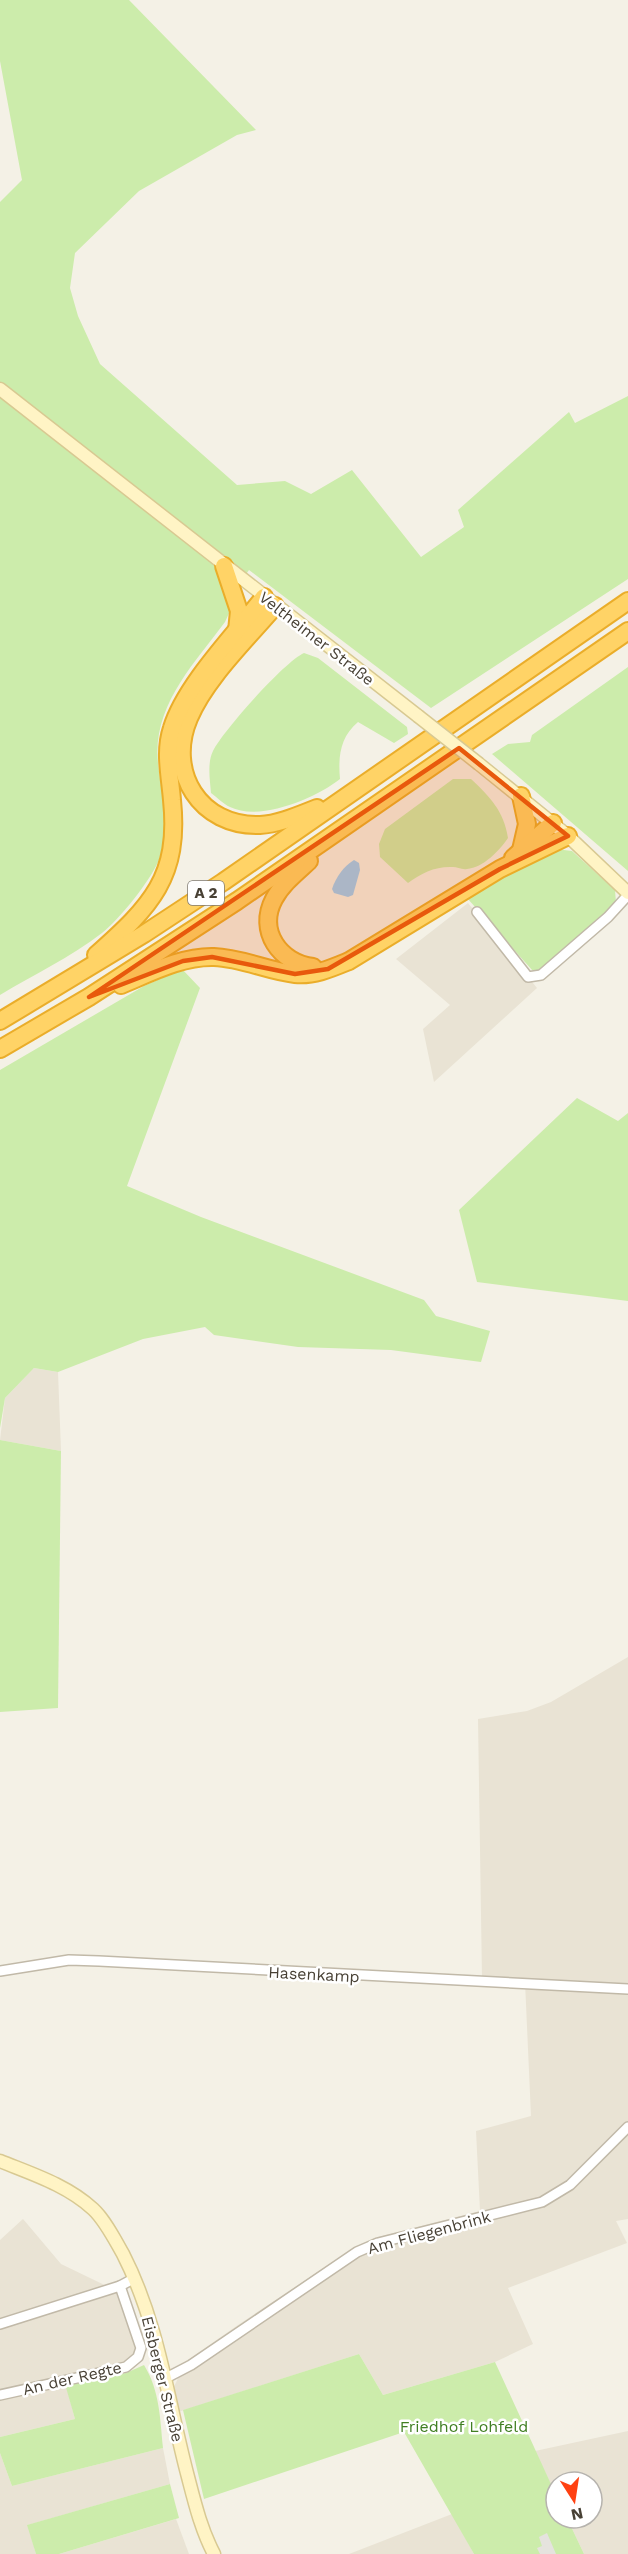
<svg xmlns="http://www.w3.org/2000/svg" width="628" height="2554" font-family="'Work Sans',sans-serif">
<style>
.residential{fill:#e9e3d4}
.green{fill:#ccecab}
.parking{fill:#e5e3de}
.water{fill:#9dcef6}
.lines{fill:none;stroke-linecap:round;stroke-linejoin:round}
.street-casing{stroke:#c1b9a8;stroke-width:12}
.secondary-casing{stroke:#d8c992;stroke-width:15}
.highway-casing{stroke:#eaad2a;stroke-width:20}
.street{stroke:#fff;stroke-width:9}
.secondary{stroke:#fff4c5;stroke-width:12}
.highway{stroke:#ffd366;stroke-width:16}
.secondary-bridge-casing{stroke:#d8c992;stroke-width:15;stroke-linecap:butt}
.secondary-bridge{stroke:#fff4c5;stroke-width:12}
.marked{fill:#e8590c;fill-opacity:0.2;stroke:#e8590c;stroke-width:4.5;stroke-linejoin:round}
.labels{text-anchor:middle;stroke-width:5;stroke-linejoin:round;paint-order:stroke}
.shield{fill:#fff;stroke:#7f7a72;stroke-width:1.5}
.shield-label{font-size:15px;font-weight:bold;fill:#484135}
.street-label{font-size:16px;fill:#484135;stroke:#fff}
.park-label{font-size:16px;fill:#417f23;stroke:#fff}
</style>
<rect width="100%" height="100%" fill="#f4f1e6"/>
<g class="residential">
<polygon points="468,903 537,988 434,1082 423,1029 450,1005 396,959"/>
<polygon points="34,1368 58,1372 61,1451 0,1440 5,1398"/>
<polygon points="628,1657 628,2219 616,2221 627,2243 508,2288 533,2344 495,2362 383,2395 359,2354 178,2412 173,2389 179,2376 189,2369 185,2362 238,2325 343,2255 374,2238 480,2211 476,2131 531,2116 525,1982 482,1979 478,1719 527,1711 551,1702"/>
<polygon points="23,2219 61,2264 117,2291 136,2350 130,2361 64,2378 75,2419 0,2437 0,2240"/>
<polygon points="628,2431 628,2554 584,2554 567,2518 592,2518 592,2482 556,2482 556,2495 535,2451"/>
<polygon points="163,2448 170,2484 28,2525 36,2554 0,2554 0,2453 12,2486"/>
<polygon points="452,2514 474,2554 349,2554"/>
<polygon points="176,2519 189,2554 59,2554"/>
</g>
<g class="green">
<path d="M0,0h129l127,130 -19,5 -98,56 -64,62 -5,35 8,28 22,48 137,121 48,-4 26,13 41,-24 69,87 43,-30 -6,-17 111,-98 6,11 53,-27v183l-197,129 -182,-138 -23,32 4,9 -5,11c-31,42 -73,84 -67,141 3,33 14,61 2,94 -7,21 -41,63 -58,76 -31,24 -69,42 -102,62v-793l22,-22 -22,-119z"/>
<path d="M304,653l14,5 89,69 1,7 -14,9 -36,-21c-18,15 -20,35 -18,57 -24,19 -80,43 -110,28 -7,-3 -13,-10 -19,-14 -1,-13 -4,-30 2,-42 10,-20 71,-89 91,-98z"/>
<polygon points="628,667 628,871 492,754 508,744 530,742 532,735"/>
<path d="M453,779h18c19,18 33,32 37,59 -8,12 -25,30 -41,31 -5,1 -10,-2 -14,-2 -17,-1 -32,6 -45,16l-28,-26 -1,-13 6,-15z"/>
<polygon points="556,849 572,851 615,890 616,903 611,910 540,970 533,971 467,898"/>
<polygon points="182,969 200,988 127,1186 201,1217 424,1300 436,1316 490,1331 481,1362 391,1350 298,1347 214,1335 205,1327 143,1339 58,1372 34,1368 5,1398 0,1428 0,1070 144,986"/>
<polygon points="577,1098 618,1121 628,1113 628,1301 477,1282 459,1210"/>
<polygon points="0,1440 61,1451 58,1708 0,1712"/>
<polygon points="359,2354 383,2395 495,2362 556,2495 556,2518 567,2518 584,2554 474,2554 404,2432 204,2499 183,2410"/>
<path d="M144,2365c16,26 16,54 19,83l-151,38 -12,-33v-16l75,-18 -10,-35 61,-11z"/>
<polygon points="170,2484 179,2518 59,2554 36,2554 27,2525"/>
</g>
<polygon class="parking" points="547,2533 556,2554 540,2554 537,2548 542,2546 539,2537"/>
<path class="water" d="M354,860l5,3 1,7 -7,25 -5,2 -14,-4 -2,-4c4,-12 11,-22 22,-29z"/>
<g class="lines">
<g class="street-casing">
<g id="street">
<polyline points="477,912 528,977 541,975 608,917 628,895"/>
<polyline points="0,1971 69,1960 99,1961 628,1989"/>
<polyline points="0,2324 120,2286 135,2278"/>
<polyline points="166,2378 191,2365 357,2252 378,2243 542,2202 570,2185 628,2127"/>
<polyline points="0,2395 126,2367 138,2357 141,2348 120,2286"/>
</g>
</g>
<g class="secondary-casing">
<g id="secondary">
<polyline points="0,389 418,716"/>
<polyline points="479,764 568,836 628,893"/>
<path d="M0,2161c32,13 67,24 93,48 12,11 22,31 30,45 36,70 45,148 65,223 7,27 13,52 26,77"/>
</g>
</g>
<g class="highway-casing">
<g id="highway">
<polyline points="224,566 239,611 237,631"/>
<path d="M275,606c-28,33 -69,72 -86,112 -23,54 11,109 71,107 19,-1 39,-10 57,-17"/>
<polyline points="521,796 527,824 521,850"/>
<polyline points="513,858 553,823"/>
<path d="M309,861c-13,12 -27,23 -35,38 -17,32 6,64 39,68"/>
<path d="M96,955c55,-49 84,-78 76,-155 -2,-25 -8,-48 0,-72 13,-43 64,-95 92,-131"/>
<path d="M121,985c29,-12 61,-29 93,-28 28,1 54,14 81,17 19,2 37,-6 54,-13l151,-92 68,-33"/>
<polyline points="0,1021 144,934 223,882 628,601"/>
<polyline points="0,1049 89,997 237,901 628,631"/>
</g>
</g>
<use href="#street" class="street"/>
<use href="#secondary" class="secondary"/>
<use href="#highway" class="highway"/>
<g class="secondary-bridge-casing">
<polyline id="secondary-bridge" points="418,716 479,764"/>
</g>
<use href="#secondary-bridge" class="secondary-bridge"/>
</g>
<path class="marked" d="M459,748l109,88 -68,33 -172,100 -33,5 -83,-17 -29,4 -94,36z"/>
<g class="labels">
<rect class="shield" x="188" y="881" width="36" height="24" rx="4.5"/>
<g class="shield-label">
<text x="206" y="898">A 2</text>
</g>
<g class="street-label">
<text transform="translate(317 638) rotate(38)" y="6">Veltheimer Straße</text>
<text transform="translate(314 1974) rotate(3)" y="6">Hasenkamp</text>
<text transform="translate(429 2232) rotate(-15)" y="6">Am Fliegenbrink</text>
<text transform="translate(72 2378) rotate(-13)" y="6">An der Regte</text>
<text transform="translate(163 2379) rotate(76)" y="6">Eisberger Straße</text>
</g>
<g class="park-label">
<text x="464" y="2432">Friedhof Lohfeld</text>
</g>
</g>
<g transform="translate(574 2500) rotate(168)"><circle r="28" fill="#ffffff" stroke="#b6b3ae" stroke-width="1.5"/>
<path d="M0-4.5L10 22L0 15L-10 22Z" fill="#ff4112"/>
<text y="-9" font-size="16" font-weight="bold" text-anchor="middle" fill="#484135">N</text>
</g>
</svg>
